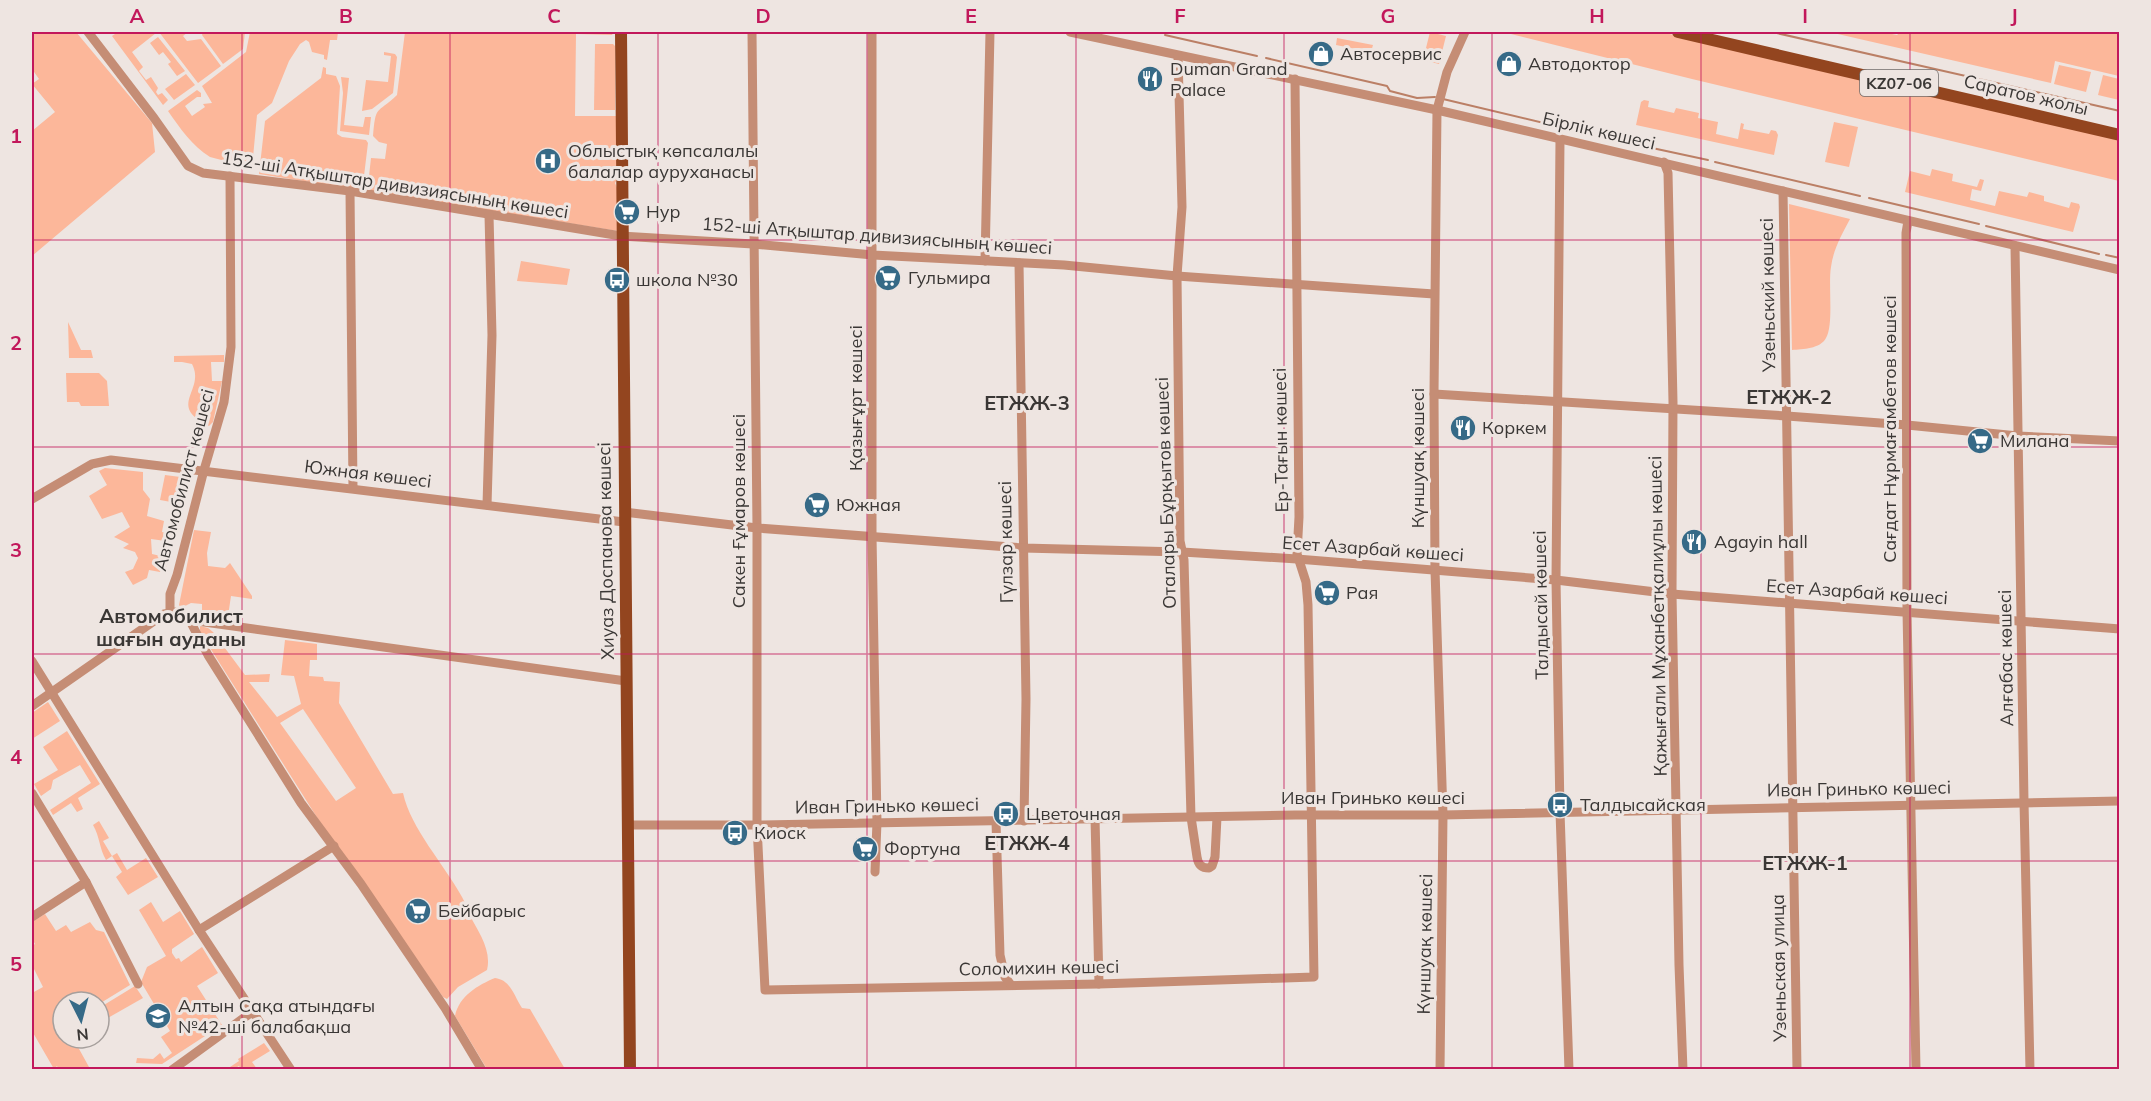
<svg xmlns="http://www.w3.org/2000/svg" width="2151" height="1101" font-family="Mulish,sans-serif">
<style>
.green{fill:#fcb79a;fill-rule:evenodd}
.lines{fill:none;stroke-linecap:round;stroke-linejoin:round}
.stream{stroke:#bb7f65;stroke-width:2}
.minor{stroke:#c58d75;stroke-width:9}
.major{stroke:#93451f;stroke-width:12}
.grid{fill:none;stroke:#c2185b;stroke-width:1.5;stroke-opacity:0.55}
.labels{text-anchor:middle;stroke-width:6;stroke-linejoin:round;paint-order:stroke}
.shield{fill:#eee5e1;stroke:#706b69;stroke-width:1.5}
.shield-label{font-size:16px;font-weight:bold;fill:#3a3735}
.poi-label{font-size:18px;fill:#3a3735;stroke:#eee5e1;text-anchor:start}
.street-label{font-size:18px;fill:#3a3735;stroke:#eee5e1}
.neighbourhood-label{font-size:20px;font-weight:bold;fill:#3a3735;stroke:#eee5e1}
.neatline{fill:none;stroke:#c2185b;stroke-width:2}
.grid-label{font-size:20px;text-anchor:middle;font-weight:bold;fill:#c2185b}
</style>
<rect width="100%" height="100%" fill="#eee5e1"/>
<g class="green">
<polygon points="32,32 76,32 152,123 155,152 32,256 32,131 55,112 32,84 39,79 32,69"/>
<polygon points="118,32 155,32 156,33 132,52 143,67 139,71 146,80 151,77 158,88 156,92 158,95 162,93 168,100 163,105 112,36"/>
<polygon points="159,32 188,32 183,36 187,41 201,39 221,66 198,83"/>
<polygon points="203,32 245,32 243,49 223,64 202,35"/>
<path d="M250,32h88l-1,8h-7l-3,20 -3,-1v-4l-12,-3 -3,-10 -3,-2 -6,4 -11,17 -17,42 -15,12 -5,53 -42,-11c-18,-11 -30,-29 -42,-46l29,-21 4,3v4h-4l-12,9 7,10 13,-9 -2,-3 9,-1 -10,-17 44,-34z"/>
<path d="M405,32h209l-2,3 -36,-1 -1,82h41l2,62 -3,5 3,7v41l-359,-57 6,-53 56,-43 2,-11 3,1v6l10,2 4,10 -3,48 5,3 24,3 2,3 -5,41 5,1 3,-27 14,1 2,-15 -8,-2 -6,-6c3,-32 3,-21 24,-41z"/>
<polygon points="1430,32 1446,36 1439,64 1423,60"/>
<polygon points="1503,32 1661,32 2119,138 2119,181 1692,79"/>
<polygon points="1829,32 1882,32 1897,35 1900,32 2119,32 2119,76 2055,61 2051,83"/>
<polygon points="158,37 185,71 177,76 168,64 171,62 163,52 159,55 150,43"/>
<polygon points="1337,38 1373,45 1371,52 1336,45"/>
<polygon points="595,44 613,44 615,46 615,110 594,110"/>
<polygon points="384,52 395,54 397,57 393,93 372,109 362,111 366,80 388,82 391,56 384,55"/>
<polygon points="2059,65 2091,72 2086,92 2054,84"/>
<polygon points="186,74 195,85 174,100 165,89"/>
<polygon points="2103,75 2119,79 2119,100 2098,95"/>
<polygon points="341,77 349,78 344,125 363,127 365,117 371,117 369,135 340,131 343,93"/>
<polygon points="1644,100 1649,101 1648,107 1674,113 1676,108 1699,113 1698,118 1718,122 1716,134 1738,139 1741,123 1744,124 1743,129 1769,134 1771,130 1776,131 1778,135 1774,155 1636,125 1641,102"/>
<polygon points="1834,122 1858,127 1849,167 1825,162"/>
<polygon points="1932,169 1953,174 1952,181 1977,187 1980,179 1984,180 1981,191 1972,189 1970,200 1995,206 1999,191 2027,197 2029,192 2044,196 2044,201 2069,208 2071,202 2079,204 2080,207 2073,232 1905,192 1910,171 1930,176"/>
<path d="M1789,204l61,15c-8,15 -17,31 -19,48 -3,17 3,58 -5,71 -6,11 -23,11 -34,12z"/>
<polygon points="521,261 570,269 567,285 517,281"/>
<polygon points="68,322 81,350 91,350 93,358 69,358"/>
<path d="M224,355v7h-13l1,19h10l-9,41 -4,4c-43,-21 -3,-35 -17,-62l-10,-2h-8v-6z"/>
<polygon points="66,373 99,373 107,381 109,406 81,406 79,402 67,402"/>
<polygon points="105,468 143,472 143,490 150,499 147,516 164,521 162,532 175,535 173,542 151,539 152,554 169,558 166,568 162,567 160,572 149,570 147,578 133,585 125,572 133,569 138,558 135,552 123,548 129,544 114,537 130,527 122,512 102,519 89,496 107,485 99,471"/>
<polygon points="165,475 188,478 182,504 160,500"/>
<polygon points="194,530 211,532 207,553 208,566 225,568 230,563 252,596 252,599 231,596 228,616 202,611 202,604 191,603 181,608 179,605"/>
<path d="M200,626l8,2 5,4 32,43 25,-1 -1,8h-20l28,35 24,-13 -7,-28 -13,-1 4,-35 32,4v16h-7l-1,16 14,1 1,4 16,1 -1,21 54,91 10,-1c8,36 41,71 59,104 3,5 5,11 7,17 9,17 23,36 18,56l-29,17 -11,12 -4,-2 -125,-178 -118,-187zM303,709l53,79 -20,13 -56,-78z"/>
<polygon points="48,702 60,721 32,739 32,713"/>
<polygon points="67,731 100,784 78,798 83,809 77,812 71,803 53,815 50,810 91,783 80,765 53,780 51,789 41,796 34,784 58,770 43,747"/>
<path d="M99,821l10,17 -6,3 9,15 5,-3 10,17 19,-12 12,19 -30,18 -12,-18 6,-5 -10,-16 -6,4c-7,-12 -6,-23 -13,-35z"/>
<polygon points="151,902 163,922 180,911 194,934 172,949 172,953 176,959 179,958 181,962 202,947 218,973 197,986 222,1025 162,1064 136,1063 137,1058 153,1059 160,1053 164,1059 172,1053 161,1037 170,1031 141,982 147,967 166,956 139,910"/>
<polygon points="45,914 56,931 66,925 71,932 90,922 96,930 104,932 130,985 99,1004 99,1002 63,1002 63,1038 73,1038 89,1067 120,1069 59,1070 57,1066 54,1069 32,1031 32,993 43,987 32,965 32,946 35,944 32,938 32,922"/>
<path d="M495,978c16,2 19,18 27,30l8,1 35,60h-78l-32,-53c4,-20 23,-31 40,-38z"/>
<polygon points="135,986 143,998 99,1023 99,1008"/>
<polygon points="264,1043 270,1051 252,1062 257,1069 241,1069 239,1066 233,1069 227,1069 239,1061 238,1059"/>
</g>
<g class="lines">
<g class="stream">
<polyline points="1148,32 1155,33"/>
<polyline points="1772,32 2120,111"/>
<polyline points="1165,35 1257,56"/>
<polyline points="1266,58 1387,86 1390,91 1417,98 1435,97"/>
<polyline points="1443,99 1594,135"/>
<polyline points="1601,137 1708,160"/>
<polyline points="1715,162 1860,196"/>
<polyline points="1869,198 1979,224"/>
<polyline points="1986,226 2099,254"/>
<polyline points="2106,255 2120,258"/>
</g>
<g class="minor">
<polyline points="88,32 154,118 188,166 203,173 350,191 621,236 753,244 873,255 1064,265 1177,276 1434,294"/>
<polyline points="752,32 757,528 757,825 765,990 1099,984 1314,977 1308,605 1306,582 1297,554 1299,517 1295,79"/>
<polyline points="872,32 872,536 877,822 875,872"/>
<polyline points="1070,32 1437,110 2120,270"/>
<path d="M1178,56l4,151 -5,69 3,265 4,19 7,257 6,40c1,7 4,11 12,11l3,-2 3,-9 2,-40"/>
<polyline points="1560,140 1556,580 1560,812 1569,1070"/>
<polyline points="1664,162 1668,173 1673,402 1672,594 1679,965 1683,1070"/>
<polyline points="350,191 353,488"/>
<polyline points="1783,191 1797,1070"/>
<polyline points="1908,221 1906,233 1907,611 1916,1070"/>
<polyline points="2015,246 2024,802 2030,1070"/>
<polyline points="985,261 990,32"/>
<polyline points="1019,263 1026,699 1024,821"/>
<polyline points="1434,394 1787,416 1907,425 2018,436 2120,441"/>
<polyline points="32,499 92,464 111,460 624,522"/>
<polyline points="487,505 492,335 489,215"/>
<polyline points="624,512 757,528 1023,548 1182,552 1297,559 1556,580 1672,594 2120,629"/>
<polyline points="170,612 170,594 177,575 204,470 224,402 231,347 230,176"/>
<polyline points="189,619 208,655 301,803 361,884 445,1008 482,1070"/>
<polyline points="32,661 199,930 291,1070"/>
<polyline points="32,706 164,614 176,612 197,621 626,681"/>
<polyline points="32,793 86,882 138,984"/>
<polyline points="1095,818 1099,984"/>
<polyline points="996,821 1000,955 1005,977 1011,985"/>
<polyline points="627,825 757,825 1295,815 1443,815 2120,801"/>
<polyline points="32,917 86,882"/>
<polyline points="199,930 334,846"/>
<polyline points="172,1070 252,1012"/>
<polyline points="1440,1070 1443,815 1435,570 1434,394 1437,110 1447,72 1465,32"/>
</g>
<g class="major">
<polyline points="621,32 630,1070"/>
<polyline points="1678,32 2120,135"/>
</g>
</g>
<path class="grid" d="M242,32v1038M450,32v1038M658,32v1038M867,32v1038M1076,32v1038M1284,32v1038M1492,32v1038M1701,32v1038M1910,32v1038M32,240h2088M32,447h2088M32,654h2088M32,861h2088"/>
<defs>
<g id="shop-disc" transform="scale(1.35)"><circle r="9.5" fill="#366a87" stroke="#eee5e1"/><path d="M-5-2.5h2.3a2.7 3.5 0 0 1 5.4 0H5L5.5 6h-11ZM-1.5-2.5h3a1.5 2.3 0 0 0-3 0Z" fill="#fff"/></g>
<g id="restaurant-disc" transform="scale(1.35)"><circle r="9.5" fill="#366a87" stroke="#eee5e1"/><path d="M-5-6h1v4h1v-4h1v4h1v-4h1v5L-1.5 .5V6h-2V.5L-5-1ZM5-6V6H3V1.5H1.5Q1.5-4 5-6Z" fill="#fff"/></g>
<g id="hospital-disc" transform="scale(1.35)"><circle r="9.5" fill="#366a87" stroke="#eee5e1"/><path d="M-5-5h3v3.5h4V-5h3V5h-3V1.5h-4V5h-3Z" fill="#fff"/></g>
<g id="supermarket-disc" transform="scale(1.35)"><circle r="9.5" fill="#366a87" stroke="#eee5e1"/><path d="M-6-5.5h2.5l.6 2H6L4.5 2H-2.5L-4.4-4H-6ZM-1.5 3.2a1.3 1.3 0 1 0 .1 0ZM3 3.2a1.3 1.3 0 1 0 .1 0Z" fill="#fff"/></g>
<g id="bus-disc" transform="scale(1.35)"><circle r="9.5" fill="#366a87" stroke="#eee5e1"/><path d="M-5-6H5V4H4V6H2V4H-2V6H-4V4H-5ZM-3.5-4V0h7V-4ZM-3.5 1.2v1.5H-2V1.2ZM2 1.2v1.5H3.5V1.2Z" fill="#fff"/></g>
<g id="school-disc" transform="scale(1.35)"><circle r="9.5" fill="#366a87" stroke="#eee5e1"/><path d="M0-5L7-2L0 1L-7-2ZM-4 1L0 2.5L4 1V4Q0 6-4 4Z" fill="#fff"/></g>
</defs>
<g fill-rule="evenodd">
<use href="#shop-disc" x="1321" y="54"/>
<use href="#shop-disc" x="1509" y="64"/>
<use href="#restaurant-disc" x="1150" y="79"/>
<use href="#hospital-disc" x="548" y="161"/>
<use href="#supermarket-disc" x="627" y="212"/>
<use href="#supermarket-disc" x="888" y="278"/>
<use href="#bus-disc" x="617" y="280"/>
<use href="#restaurant-disc" x="1463" y="428"/>
<use href="#supermarket-disc" x="1980" y="441"/>
<use href="#supermarket-disc" x="817" y="505"/>
<use href="#restaurant-disc" x="1694" y="542"/>
<use href="#supermarket-disc" x="1327" y="593"/>
<use href="#bus-disc" x="1560" y="805"/>
<use href="#bus-disc" x="1006" y="814"/>
<use href="#bus-disc" x="735" y="833"/>
<use href="#supermarket-disc" x="865" y="849"/>
<use href="#supermarket-disc" x="418" y="911"/>
<use href="#school-disc" x="158" y="1016"/>
</g>
<g class="labels">
<rect class="shield" x="1860" y="70" width="78" height="26" rx="4.5"/>
<g class="shield-label">
<text x="1899" y="89">KZ07-06</text>
</g>
<g class="poi-label">
<text x="1340" y="60">Автосервис</text>
<text x="1528" y="70">Автодоктор</text>
<text x="1170" y="75">Duman Grand<tspan x="1170" dy="21">Palace</tspan></text>
<text x="568" y="157">Облыстық көпсалалы<tspan x="568" dy="21">балалар ауруханасы</tspan></text>
<text x="646" y="218">Нур</text>
<text x="908" y="284">Гульмира</text>
<text x="636" y="286">школа №30</text>
<text x="1482" y="434">Коркем</text>
<text x="2000" y="447">Милана</text>
<text x="836" y="511">Южная</text>
<text x="1714" y="548">Agayin hall</text>
<text x="1346" y="599">Рая</text>
<text x="1580" y="811">Талдысайская</text>
<text x="1026" y="820">Цветочная</text>
<text x="754" y="839">Киоск</text>
<text x="884" y="855">Фортуна</text>
<text x="438" y="917">Бейбарыс</text>
<text x="178" y="1012">Алтын Сақа атындағы<tspan x="178" dy="21">№42-ші балабақша</tspan></text>
</g>
<g class="street-label">
<text transform="translate(2026 95) rotate(13)" y="6">Саратов жолы</text>
<text transform="translate(1599 131) rotate(13)" y="6">Бірлік көшесі</text>
<text transform="translate(395 185) rotate(9)" y="6">152-ші Атқыштар дивизиясының көшесі</text>
<text transform="translate(877 236) rotate(4)" y="6">152-ші Атқыштар дивизиясының көшесі</text>
<text transform="translate(1768 295) rotate(-91)" y="6">Узеньский көшесі</text>
<text transform="translate(856 398) rotate(-90)" y="6">Қазығұрт көшесі</text>
<text transform="translate(1890 429) rotate(-90)" y="6">Сағдат Нұрмағамбетов көшесі</text>
<text transform="translate(1281 440) rotate(-91)" y="6">Ер-Тағын көшесі</text>
<text transform="translate(1418 458) rotate(-90)" y="6">Күншуақ көшесі</text>
<text transform="translate(368 474) rotate(7)" y="6">Южная көшесі</text>
<text transform="translate(184 480) rotate(-75)" y="6">Автомобилист көшесі</text>
<text transform="translate(1166 493) rotate(-92)" y="6">Оталары Бұрқытов көшесі</text>
<text transform="translate(739 511) rotate(-90)" y="6">Сакен Ғұмаров көшесі</text>
<text transform="translate(1006 542) rotate(-91)" y="6">Гүлзар көшесі</text>
<text transform="translate(1373 549) rotate(4)" y="6">Есет Азарбай көшесі</text>
<text transform="translate(606 551) rotate(-91)" y="6">Хиуаз Доспанова көшесі</text>
<text transform="translate(1857 592) rotate(4)" y="6">Есет Азарбай көшесі</text>
<text transform="translate(1541 605) rotate(-91)" y="6">Талдысай көшесі</text>
<text transform="translate(1658 616) rotate(-91)" y="6">Қажығали Мұханбетқалиұлы көшесі</text>
<text transform="translate(2006 658) rotate(-91)" y="6">Алғабас көшесі</text>
<text transform="translate(1859 789) rotate(-1)" y="6">Иван Гринько көшесі</text>
<text x="1373" y="804">Иван Гринько көшесі</text>
<text transform="translate(887 806) rotate(-1)" y="6">Иван Гринько көшесі</text>
<text transform="translate(1425 944) rotate(-89)" y="6">Күншуақ көшесі</text>
<text transform="translate(1039 968) rotate(-1)" y="6">Соломихин көшесі</text>
<text transform="translate(1779 968) rotate(-91)" y="6">Узеньская улица</text>
</g>
<g class="neighbourhood-label">
<text x="1789" y="404">ЕТЖЖ-2</text>
<text x="1027" y="410">ЕТЖЖ-3</text>
<text x="171" y="623">Автомобилист<tspan x="171" dy="23">шағын ауданы</tspan></text>
<text x="1027" y="850">ЕТЖЖ-4</text>
<text x="1805" y="870">ЕТЖЖ-1</text>
</g>
</g>
<rect width="2151" height="1101" fill="none" stroke="#eee5e1" stroke-width="66"/>
<g transform="translate(81 1020) rotate(174)"><circle r="28" fill="#eee5e1" stroke="#a69f9c" stroke-width="1.5"/>
<path d="M0-4.5L10 22L0 15L-10 22Z" fill="#366a87"/>
<text y="-9" font-size="16" font-weight="bold" text-anchor="middle" fill="#3a3735">N</text>
</g>
<rect x="33" y="33" width="2085" height="1035" class="neatline"/>
<g class="grid-label">
<text x="137" y="23">A</text>
<text x="346" y="23">B</text>
<text x="554" y="23">C</text>
<text x="763" y="23">D</text>
<text x="971" y="23">E</text>
<text x="1180" y="23">F</text>
<text x="1388" y="23">G</text>
<text x="1597" y="23">H</text>
<text x="1805" y="23">I</text>
<text x="2014" y="23">J</text>
<text x="16" y="143">1</text>
<text x="16" y="350">2</text>
<text x="16" y="557">3</text>
<text x="16" y="764">4</text>
<text x="16" y="971">5</text>
</g>
</svg>
